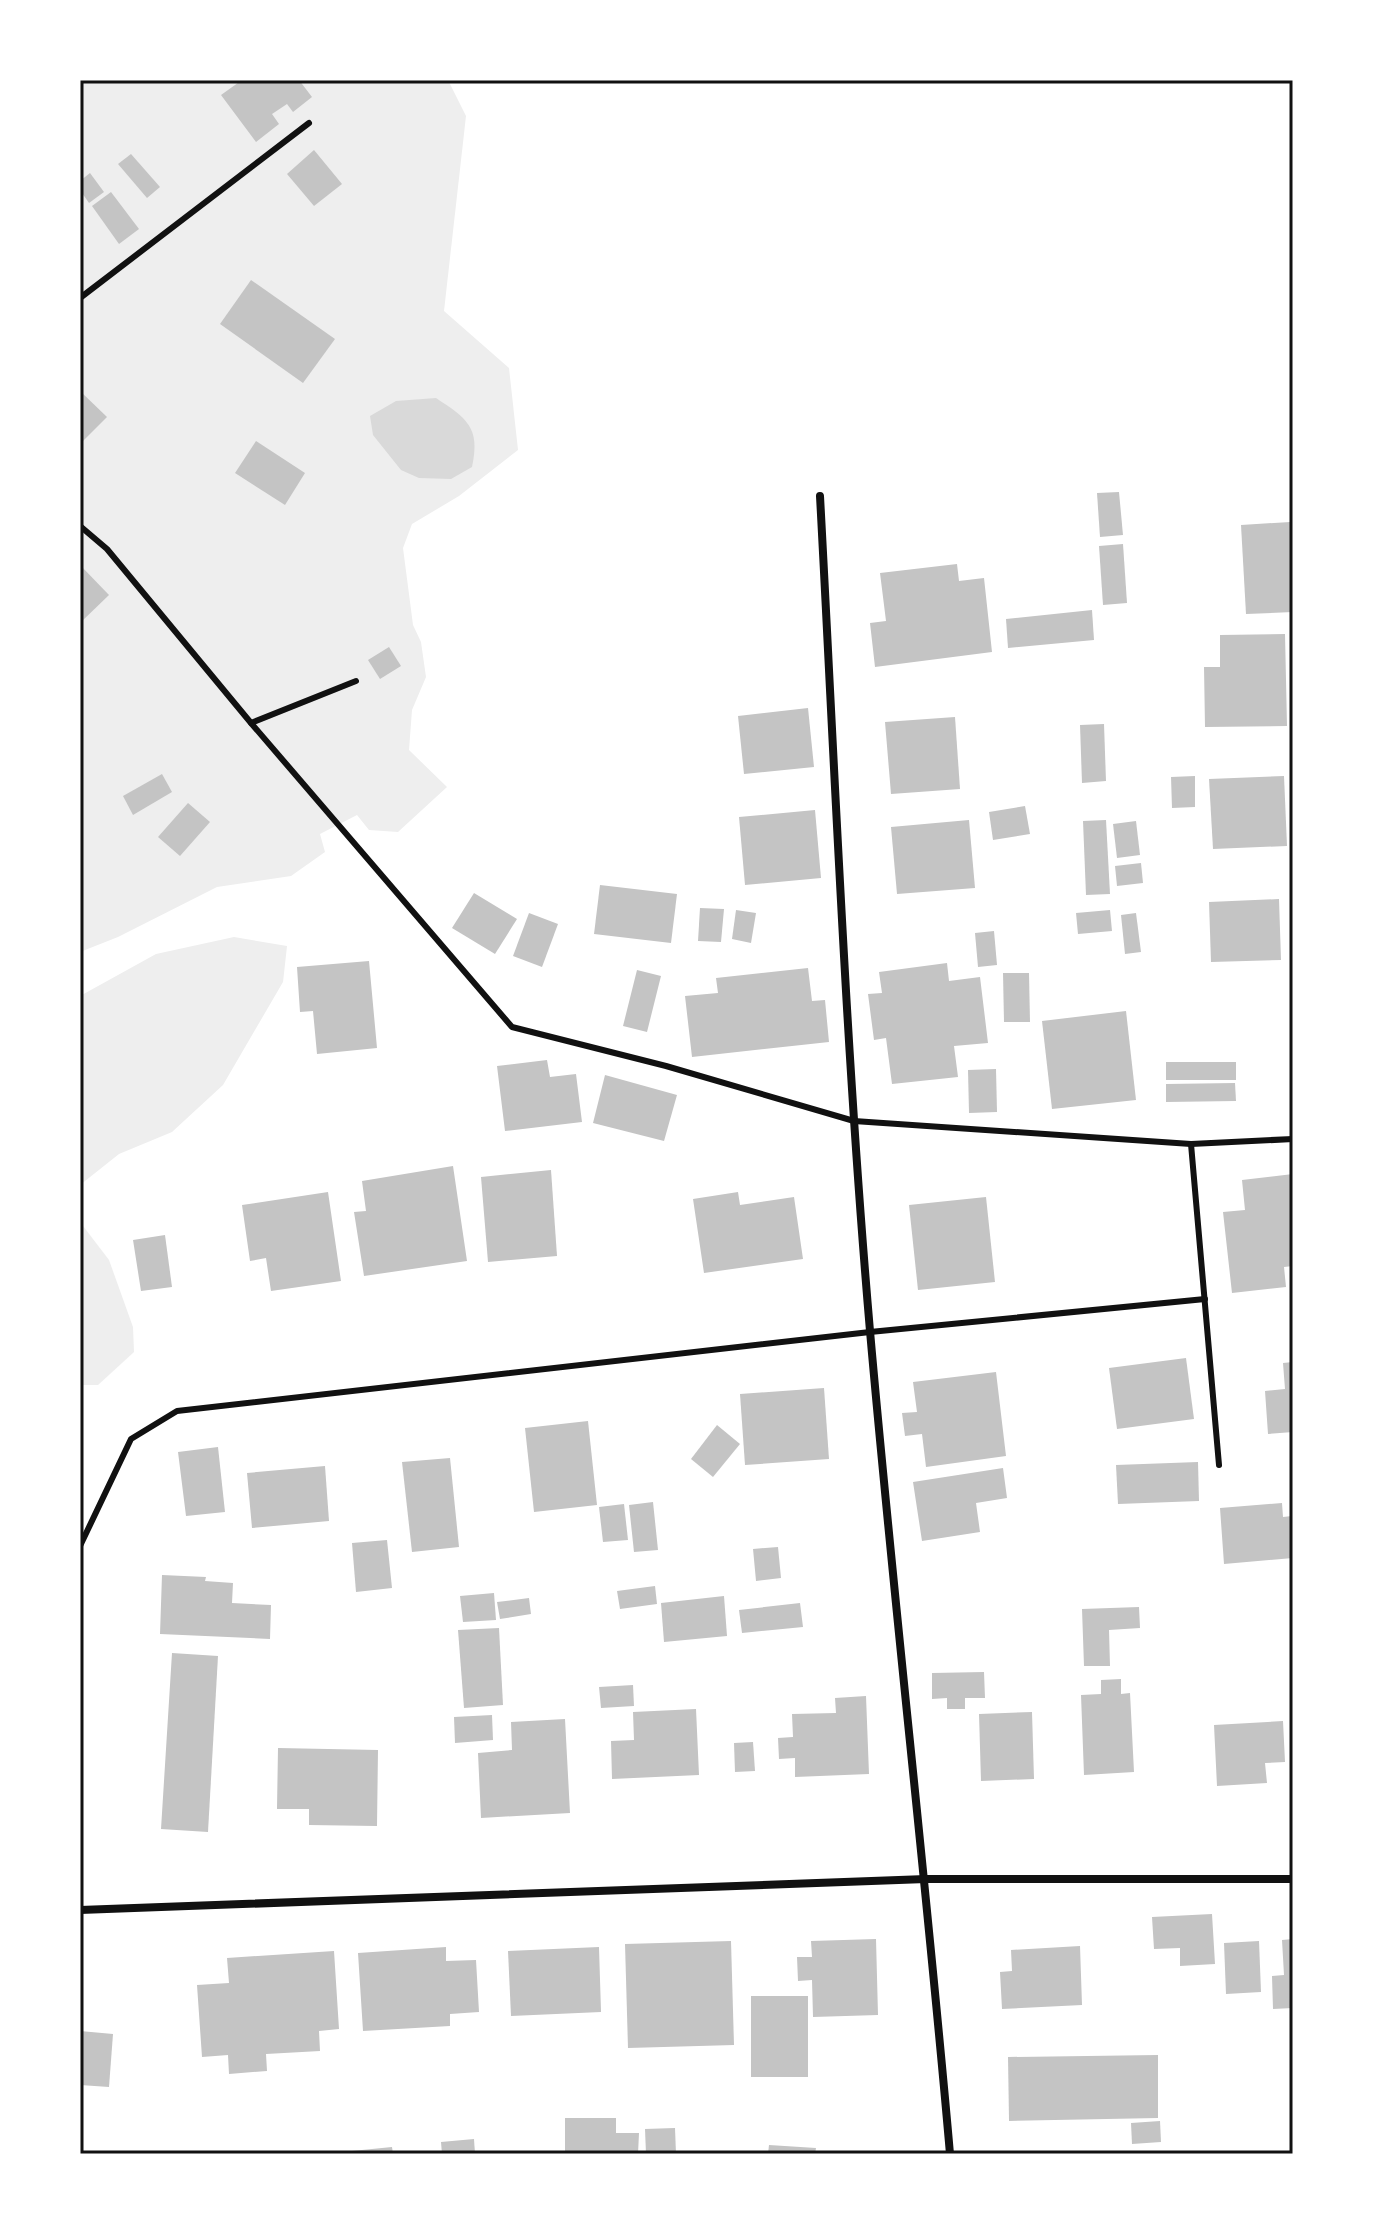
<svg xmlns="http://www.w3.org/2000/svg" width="1373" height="2234" font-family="Raleway,sans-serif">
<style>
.green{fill:#eee}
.water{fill:#d9d9d9}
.building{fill:#c4c4c4}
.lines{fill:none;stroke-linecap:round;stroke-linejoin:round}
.service{stroke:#111;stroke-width:6}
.minor{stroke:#111;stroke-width:8}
.neatline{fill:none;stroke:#111;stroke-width:3}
</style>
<rect width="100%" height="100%" fill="#fff"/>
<g class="green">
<polygon points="80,80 448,80 466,116 444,311 509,368 518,450 459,496 412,524 403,548 413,625 421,642 426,677 412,710 409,750 447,787 398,832 369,830 357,815 320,834 325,852 291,876 217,887 118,937 80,952"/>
<polygon points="234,937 287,946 283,982 223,1085 172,1132 119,1154 80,1185 80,996 156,954"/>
<polygon points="80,1222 109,1260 133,1327 134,1352 98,1385 80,1385"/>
</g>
<path class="water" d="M436,398c30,20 45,29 36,69l-21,12 -32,-1 -18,-8 -28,-35 -3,-19 26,-15z"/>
<g class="building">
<polygon points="242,80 299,80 312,97 293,112 287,104 272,114 279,124 256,142 221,95"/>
<polygon points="314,150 342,184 314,206 287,174"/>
<polygon points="131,154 160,187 147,198 118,164"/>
<polygon points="90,173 104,192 89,203 80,190 80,181"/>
<polygon points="111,192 139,229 119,244 92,206"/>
<polygon points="251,280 335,339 303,383 220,324"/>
<polygon points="80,391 107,417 80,444"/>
<polygon points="256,441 305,473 285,505 235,473"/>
<polygon points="1119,492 1123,535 1100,537 1097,493"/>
<polygon points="1290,522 1293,612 1246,614 1241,525"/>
<polygon points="1123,544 1127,603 1103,605 1099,546"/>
<polygon points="957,564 959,581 984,578 992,652 875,667 870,623 886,621 880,573"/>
<polygon points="80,565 109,595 80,623"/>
<polygon points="1092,610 1094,640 1008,648 1006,619"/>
<polygon points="1285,634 1287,726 1205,727 1204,667 1220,667 1220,635"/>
<polygon points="389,647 401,666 380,679 368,660"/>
<polygon points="808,708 814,767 744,774 738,716"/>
<polygon points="955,717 960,789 891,794 885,722"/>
<polygon points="1104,724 1106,781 1082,783 1080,725"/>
<polygon points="162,774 172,792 133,815 123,796"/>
<polygon points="1195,776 1195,807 1172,808 1171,777"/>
<polygon points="1284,776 1287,846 1213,849 1209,779"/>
<polygon points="188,803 210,822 180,856 158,837"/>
<polygon points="1025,806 1030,834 993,840 989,812"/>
<polygon points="815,810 821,878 745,885 739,817"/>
<polygon points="969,820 975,888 897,894 891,827"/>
<polygon points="1106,820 1110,894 1086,895 1083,821"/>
<polygon points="1136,821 1140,855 1117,858 1113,824"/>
<polygon points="1141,863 1143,883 1117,886 1115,866"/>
<polygon points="600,885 677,894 671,943 594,934"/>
<polygon points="474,893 517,919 495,954 452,928"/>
<polygon points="1279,899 1281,960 1211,962 1209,902"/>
<polygon points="700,908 724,909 721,942 698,941"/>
<polygon points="736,910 756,913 751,943 732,939"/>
<polygon points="1110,910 1112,931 1078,934 1076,913"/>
<polygon points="529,913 558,924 542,967 513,956"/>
<polygon points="1136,913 1141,952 1125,954 1121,915"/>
<polygon points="994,931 997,965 978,967 975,933"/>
<polygon points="369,961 377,1048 317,1054 313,1011 300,1012 297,967"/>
<polygon points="947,963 949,981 980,977 988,1043 954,1046 958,1077 892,1084 886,1038 874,1040 868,994 882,993 879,972"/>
<polygon points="808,968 812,1001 825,1000 829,1042 692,1057 685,996 718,993 716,978"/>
<polygon points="637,970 661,976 647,1032 623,1026"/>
<polygon points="1003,973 1029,973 1030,1022 1004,1022"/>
<polygon points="1126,1011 1136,1100 1052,1109 1042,1021"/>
<polygon points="547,1060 550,1077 576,1074 582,1122 505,1131 497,1066"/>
<rect x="1166" y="1062" width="70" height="18"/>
<polygon points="996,1069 997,1112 969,1113 968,1070"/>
<polygon points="605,1075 677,1095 664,1141 593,1123"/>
<polygon points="1235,1083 1236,1101 1166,1102 1166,1084"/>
<polygon points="453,1166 467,1261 364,1276 354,1212 366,1211 362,1181"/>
<polygon points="551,1170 557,1256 488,1262 481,1177"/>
<polygon points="1293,1174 1293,1266 1284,1267 1286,1287 1232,1293 1223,1212 1245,1210 1242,1180"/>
<polygon points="328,1192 341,1281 271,1291 266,1258 250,1261 242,1205"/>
<polygon points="738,1192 740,1205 794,1197 803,1259 704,1273 693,1199"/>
<polygon points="986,1197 995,1282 918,1290 909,1205"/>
<polygon points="165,1235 172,1287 141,1291 133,1240"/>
<polygon points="1186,1358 1194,1419 1117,1429 1109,1368"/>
<polygon points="1293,1362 1293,1432 1268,1434 1265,1391 1285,1389 1283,1363"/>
<polygon points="996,1372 1006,1456 926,1467 922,1434 905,1436 902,1413 917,1412 913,1382"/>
<polygon points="824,1388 829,1459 745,1465 740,1394"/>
<polygon points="588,1421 597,1505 534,1512 525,1428"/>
<polygon points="717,1425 740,1444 713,1477 691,1459"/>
<polygon points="218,1447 225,1512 186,1516 178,1452"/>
<polygon points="450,1458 459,1547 412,1552 402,1462"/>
<polygon points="1198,1462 1199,1501 1118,1504 1116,1465"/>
<polygon points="325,1466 329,1521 252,1528 247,1473"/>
<polygon points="1003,1468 1007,1498 976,1503 980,1532 922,1541 913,1482"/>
<polygon points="653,1502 658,1550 634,1552 629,1505"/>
<polygon points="1282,1503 1283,1517 1292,1516 1293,1558 1224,1564 1220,1508"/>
<polygon points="624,1504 628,1540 603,1542 599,1507"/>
<polygon points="387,1540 392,1588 356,1592 352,1543"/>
<polygon points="778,1547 781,1578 756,1581 753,1549"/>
<polygon points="162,1575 206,1577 205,1581 233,1583 232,1603 271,1605 270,1639 160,1634"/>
<polygon points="655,1586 657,1604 620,1609 617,1591"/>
<polygon points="494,1593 496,1620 463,1622 460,1596"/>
<polygon points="724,1596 727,1636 664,1642 661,1603"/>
<polygon points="529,1598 531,1614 500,1619 497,1602"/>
<polygon points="800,1603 803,1627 742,1633 739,1610"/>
<polygon points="1139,1607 1140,1628 1109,1630 1110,1666 1084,1666 1082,1609"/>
<polygon points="499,1628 503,1705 464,1708 458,1630"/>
<polygon points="172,1653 218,1656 208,1832 161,1829"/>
<polygon points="984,1672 985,1698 965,1698 965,1709 947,1709 947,1698 932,1699 932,1673"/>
<polygon points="1121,1679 1121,1694 1130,1693 1134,1772 1084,1775 1081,1695 1101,1694 1101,1680"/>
<polygon points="633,1685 634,1706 601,1708 599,1687"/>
<polygon points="866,1696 869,1774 795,1777 795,1758 779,1759 778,1738 793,1737 792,1714 836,1713 835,1698"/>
<polygon points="696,1709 699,1775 612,1779 611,1741 634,1740 633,1712"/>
<polygon points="1032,1712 1034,1779 981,1781 979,1714"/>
<polygon points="492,1715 493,1740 455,1743 454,1717"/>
<polygon points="565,1719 570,1813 481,1818 478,1753 512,1750 511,1722"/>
<polygon points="1283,1721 1285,1762 1265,1763 1267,1783 1217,1786 1214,1725"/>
<polygon points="753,1742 755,1771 735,1772 734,1743"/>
<polygon points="278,1748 378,1750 377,1826 309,1825 309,1809 277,1809"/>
<polygon points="1212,1914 1215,1964 1180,1966 1180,1948 1154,1949 1152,1917"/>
<polygon points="876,1939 878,2015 813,2017 812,1980 798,1981 797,1957 812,1957 811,1941"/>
<polygon points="1293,1939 1293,2008 1273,2009 1272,1976 1284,1975 1282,1940"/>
<polygon points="731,1941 734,2045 628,2048 625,1944"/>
<polygon points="1259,1941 1261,1992 1226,1994 1224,1943"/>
<polygon points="1080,1946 1082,2005 1002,2009 1000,1972 1012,1971 1011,1950"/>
<polygon points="446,1947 446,1961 476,1960 479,2012 450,2014 450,2026 363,2031 358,1953"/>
<polygon points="599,1947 601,2012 511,2016 508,1951"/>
<polygon points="334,1951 339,2029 319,2031 320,2051 266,2054 267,2071 229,2074 228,2055 202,2057 197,1985 229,1983 227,1958"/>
<rect x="751" y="1996" width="57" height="81"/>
<polygon points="80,2031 113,2034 109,2087 80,2085"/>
<polygon points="1158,2055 1158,2118 1009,2121 1008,2057"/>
<polygon points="565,2118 616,2118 616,2133 639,2133 638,2154 565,2154"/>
<polygon points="1160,2121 1161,2142 1132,2144 1131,2123"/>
<polygon points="675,2128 676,2154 646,2154 645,2129"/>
<polygon points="474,2139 475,2154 442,2154 441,2142"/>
<polygon points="769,2145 816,2148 815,2154 768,2154"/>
<polygon points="392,2147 393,2154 352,2154 352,2151"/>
</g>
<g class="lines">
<g class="service">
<polyline points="80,298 309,123"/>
<polyline points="80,526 107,549 251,723 512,1027 666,1066 854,1121 1191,1144 1293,1139"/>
<polyline points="251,723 356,681"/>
<polyline points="1191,1144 1219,1465"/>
<polyline points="80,1546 131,1439 177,1411 870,1332 1205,1299"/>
</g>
<g class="minor">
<path d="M820,496c15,278 26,557 50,835 24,274 56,548 80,823"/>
<polyline points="80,1910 926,1879 1293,1879"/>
</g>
</g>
<rect width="1373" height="2234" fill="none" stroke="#ffffff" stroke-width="164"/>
<rect x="82" y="82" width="1209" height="2070" class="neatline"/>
</svg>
